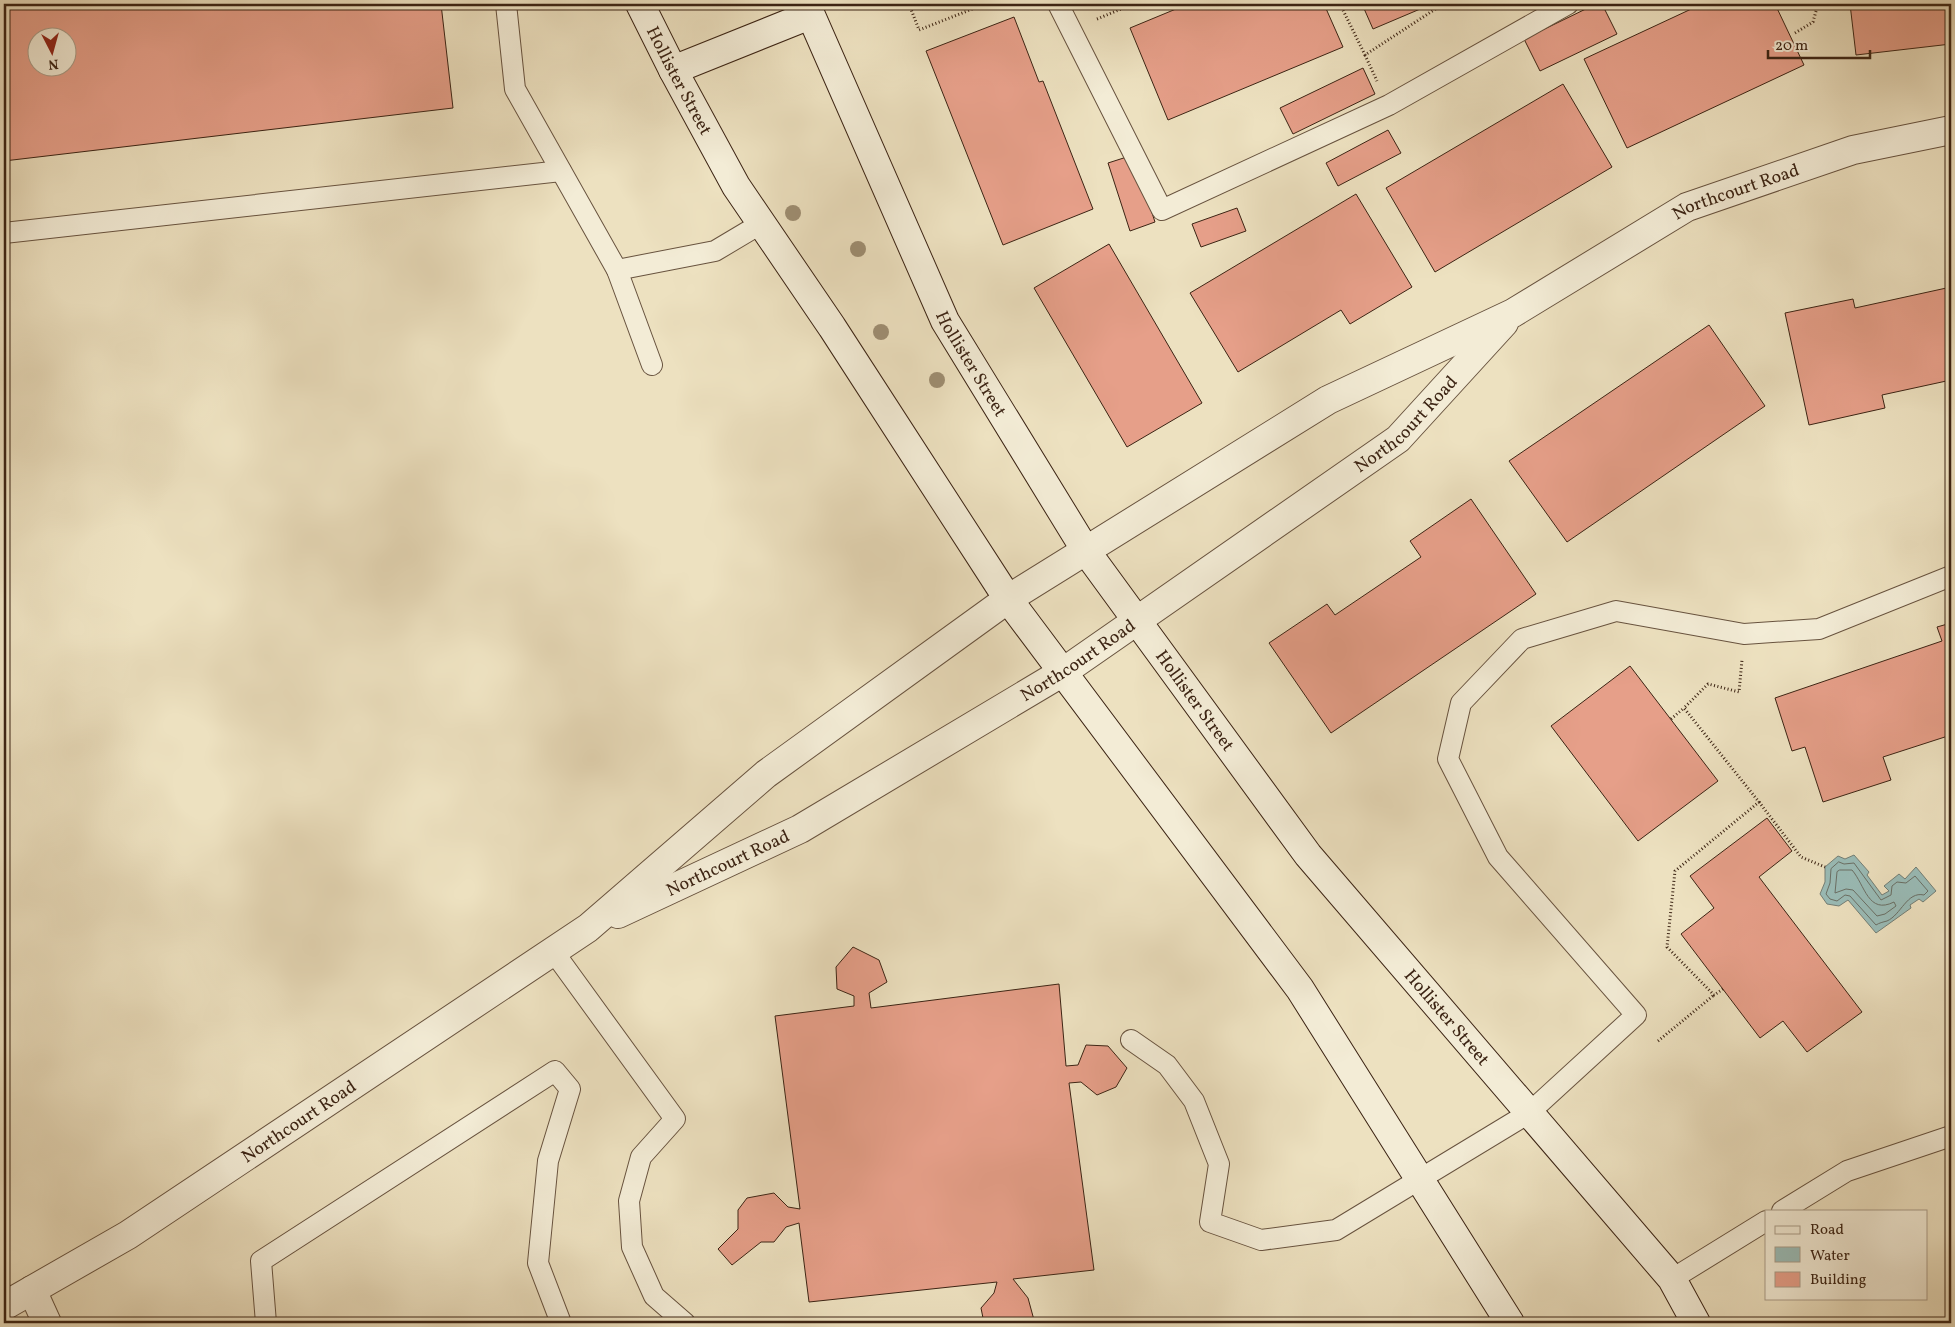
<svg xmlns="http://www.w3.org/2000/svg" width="1955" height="1327" font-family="Vollkorn,serif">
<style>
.water{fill:#9abcb7;stroke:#747f76}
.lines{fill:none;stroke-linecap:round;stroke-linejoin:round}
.shore{stroke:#6b7066;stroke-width:1}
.building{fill:#e69f89;stroke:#3c2414;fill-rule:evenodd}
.service-casing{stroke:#68533f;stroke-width:22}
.minor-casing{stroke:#68533f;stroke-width:30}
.tertiary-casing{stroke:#68533f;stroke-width:30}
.secondary-casing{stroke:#3c2414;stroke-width:30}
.path{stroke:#3c2414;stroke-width:3;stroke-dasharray:1 2.5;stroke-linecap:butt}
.service{stroke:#f3ecd6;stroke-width:20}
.minor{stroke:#f3ecd6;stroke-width:28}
.tertiary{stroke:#f3ecd6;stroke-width:28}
.secondary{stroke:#f3ecd6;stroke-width:28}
.tree{fill:#9e8e72}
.labels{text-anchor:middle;stroke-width:5;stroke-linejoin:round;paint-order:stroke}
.street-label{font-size:18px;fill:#3c2414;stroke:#f3ecd6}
</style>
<rect width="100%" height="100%" fill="#ede1c0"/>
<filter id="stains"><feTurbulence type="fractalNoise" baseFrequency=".004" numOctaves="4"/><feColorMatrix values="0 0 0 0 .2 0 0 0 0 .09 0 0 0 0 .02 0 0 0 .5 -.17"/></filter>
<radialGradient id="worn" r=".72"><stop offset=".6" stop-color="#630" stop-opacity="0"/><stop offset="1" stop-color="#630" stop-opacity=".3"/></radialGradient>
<polygon class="water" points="1854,855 1869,872 1867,875 1882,895 1889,891 1884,886 1899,874 1905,879 1916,867 1936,891 1923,902 1919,899 1910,905 1911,908 1876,933 1848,900 1839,906 1827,904 1820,894 1825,882 1825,867 1838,856 1845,859"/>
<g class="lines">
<g class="shore">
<path d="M1839,862l5,2 10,-1 27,37 10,-5 1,-9 5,-4 9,1 9,-7 13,15 -4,4c-17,-4 -23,20 -37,26 -4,1 -8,2 -11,4l-26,-29 -5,-1 -8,6 -7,-2 -4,-5 4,-11 1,-14z"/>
<path d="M1840,870h12c13,15 16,45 42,32l2,4 -11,8 -8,2 -24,-26 -7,-1 -11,4 2,-21z"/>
</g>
</g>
<g class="building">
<path d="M34,4h407l12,104 -449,53v-154zM38,38h30v30h-30z"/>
<polygon points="1188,4 1324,4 1343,47 1168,120 1130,28"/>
<polygon points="1362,4 1432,4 1373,29"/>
<polygon points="1596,4 1602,4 1617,34 1540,71 1524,39"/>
<polygon points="1702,4 1775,4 1804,65 1627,148 1584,59"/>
<polygon points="1850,4 1951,4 1951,44 1856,55"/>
<polygon points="1014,17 1039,82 1043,81 1093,209 1003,245 926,51"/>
<polygon points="1363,68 1375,94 1293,134 1280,108"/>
<polygon points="1563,84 1612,167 1435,272 1386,188"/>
<polygon points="1388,130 1401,153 1338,186 1326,163"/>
<polygon points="1133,155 1155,222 1130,231 1108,163"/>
<polygon points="1356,194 1412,287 1350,324 1341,310 1238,372 1190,293"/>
<polygon points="1237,208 1246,231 1201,247 1192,224"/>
<polygon points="1109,244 1202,403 1127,447 1034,288"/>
<polygon points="1951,287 1951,380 1882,395 1885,408 1809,425 1785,313 1853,299 1855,308"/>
<polygon points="1709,325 1765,406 1567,542 1509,461"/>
<polygon points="1471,499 1536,594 1331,733 1269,643 1327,604 1335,615 1421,557 1410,541"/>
<polygon points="1951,623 1951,735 1883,757 1891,780 1823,802 1805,747 1792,751 1775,698 1942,641 1937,627"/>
<polygon points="1630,666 1718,781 1638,841 1551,726"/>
<polygon points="1767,818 1792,851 1759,877 1862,1012 1807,1052 1783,1021 1760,1038 1681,934 1714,908 1690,876"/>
<polygon points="853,947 879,960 887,982 869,993 871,1008 1059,984 1066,1066 1078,1065 1086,1045 1108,1046 1127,1068 1116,1087 1097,1095 1081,1082 1069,1083 1094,1270 1013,1279 1028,1298 1034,1320 1030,1323 984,1323 981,1308 994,1293 997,1282 809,1302 799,1223 786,1227 774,1242 761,1242 732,1265 718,1249 738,1229 738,1210 747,1198 774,1193 788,1207 800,1209 775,1016 854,1006 854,996 837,989 836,967"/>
</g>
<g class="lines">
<g class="service-casing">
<g id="service">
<polyline points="506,4 515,89 617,270 652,365"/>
<polyline points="1058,4 1162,210 1389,105 1568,4"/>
<polyline points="4,233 561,171"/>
<polyline points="617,270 715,251 762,223"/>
<polyline points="553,951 675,1119 641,1157 629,1201 632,1247 654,1296 685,1323"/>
<polyline points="1131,1040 1167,1065 1194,1101 1219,1164 1210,1222 1261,1240 1336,1230 1529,1113 1636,1015 1498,857 1448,759 1461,703 1522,639 1616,611 1744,634 1819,629 1951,576"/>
<polyline points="1782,1211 1847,1171 1951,1136"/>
<polyline points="1672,1279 1766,1221"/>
<polyline points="266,1323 261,1261 555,1071 570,1089 548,1161 538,1263 561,1323"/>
</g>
</g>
<g class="minor-casing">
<polyline id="minor" points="32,1290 47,1323"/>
</g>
<g class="tertiary-casing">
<g id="tertiary">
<path id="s1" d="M618,914l182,-85 263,-157 335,-233 106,-116"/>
<path id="s2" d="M4,1306l124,-71 460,-307 178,-154 242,-175 320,-199 185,-87 174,-106 166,-57 98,-20"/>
</g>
</g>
<g class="secondary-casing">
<g id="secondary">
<path id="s3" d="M640,4l33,66 63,116 96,141 176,272 292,390 210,334"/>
<path id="s4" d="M806,4l139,317 141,230 222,304 364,424 24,44"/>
<polyline points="673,70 810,15"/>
</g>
</g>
<g class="path">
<polyline points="6,4 7,7"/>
<polyline points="909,4 919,30 985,4"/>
<polyline points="1340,4 1365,55 1437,8 1464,4"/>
<polyline points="1097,19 1133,4"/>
<polyline points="1795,33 1813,22 1818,4"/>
<polyline points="1365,55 1377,81"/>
<polyline points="1671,719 1684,708"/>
<polyline points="1759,802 1801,857 1825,867"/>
<polyline points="1723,989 1714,995 1667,947 1675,871 1759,802 1684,708 1708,684 1739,692 1742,660"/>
<polyline points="1658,1041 1714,995"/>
</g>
<use href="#service" class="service"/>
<use href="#minor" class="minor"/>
<use href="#tertiary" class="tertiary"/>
<use href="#secondary" class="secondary"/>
</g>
<g class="tree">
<circle cx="793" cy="213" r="8"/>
<circle cx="858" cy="249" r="8"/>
<circle cx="881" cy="332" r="8"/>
<circle cx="937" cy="380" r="8"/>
</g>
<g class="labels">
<g class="street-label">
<text dy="6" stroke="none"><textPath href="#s3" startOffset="86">Hollister Street</textPath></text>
<text dy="6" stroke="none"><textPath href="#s2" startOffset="2066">Northcourt Road</textPath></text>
<text dy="6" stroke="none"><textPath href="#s4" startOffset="396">Hollister Street</textPath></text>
<text dy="6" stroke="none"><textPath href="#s1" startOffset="931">Northcourt Road</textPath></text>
<text dy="6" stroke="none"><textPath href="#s1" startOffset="526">Northcourt Road</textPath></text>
<text dy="6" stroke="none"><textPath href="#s4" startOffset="801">Hollister Street</textPath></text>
<text dy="6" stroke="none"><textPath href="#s1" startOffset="121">Northcourt Road</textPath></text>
<text dy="6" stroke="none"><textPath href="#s4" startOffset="1206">Hollister Street</textPath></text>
<text dy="6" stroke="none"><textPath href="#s2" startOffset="348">Northcourt Road</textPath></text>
</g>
</g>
<rect width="1955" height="1327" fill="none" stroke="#ede1c0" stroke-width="20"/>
<rect x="5" y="5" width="1945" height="1317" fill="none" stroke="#3c2414" stroke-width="2.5"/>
<rect x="10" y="10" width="1935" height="1307" fill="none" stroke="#3c2414"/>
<rect x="1765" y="1210" width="162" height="90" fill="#f3ecd6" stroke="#aa9c88"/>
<rect x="1775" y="1226" width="25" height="8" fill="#f3ecd6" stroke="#aa9c88"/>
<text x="1810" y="1234" font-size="15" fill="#3c2414">Road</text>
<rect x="1775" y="1247" width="25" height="15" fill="#9abcb7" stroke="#aa9c88"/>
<text x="1810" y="1260" font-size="15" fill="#3c2414">Water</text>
<rect x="1775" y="1272" width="25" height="15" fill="#e69f89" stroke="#aa9c88"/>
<text x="1810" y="1284" font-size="15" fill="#3c2414">Building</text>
<g transform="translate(52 52) rotate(174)"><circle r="24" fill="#f3ecd6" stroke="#aa9c88"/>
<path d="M0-4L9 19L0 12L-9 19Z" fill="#8f2418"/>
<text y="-8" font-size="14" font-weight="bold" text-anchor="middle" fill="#3c2414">N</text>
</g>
<path d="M1768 50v8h102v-8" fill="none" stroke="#3c2414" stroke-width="2.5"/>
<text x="1775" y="50" font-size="15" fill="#3c2414" stroke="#f3ecd6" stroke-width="4" paint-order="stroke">20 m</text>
<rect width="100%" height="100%" filter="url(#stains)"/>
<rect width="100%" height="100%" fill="url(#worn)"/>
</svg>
